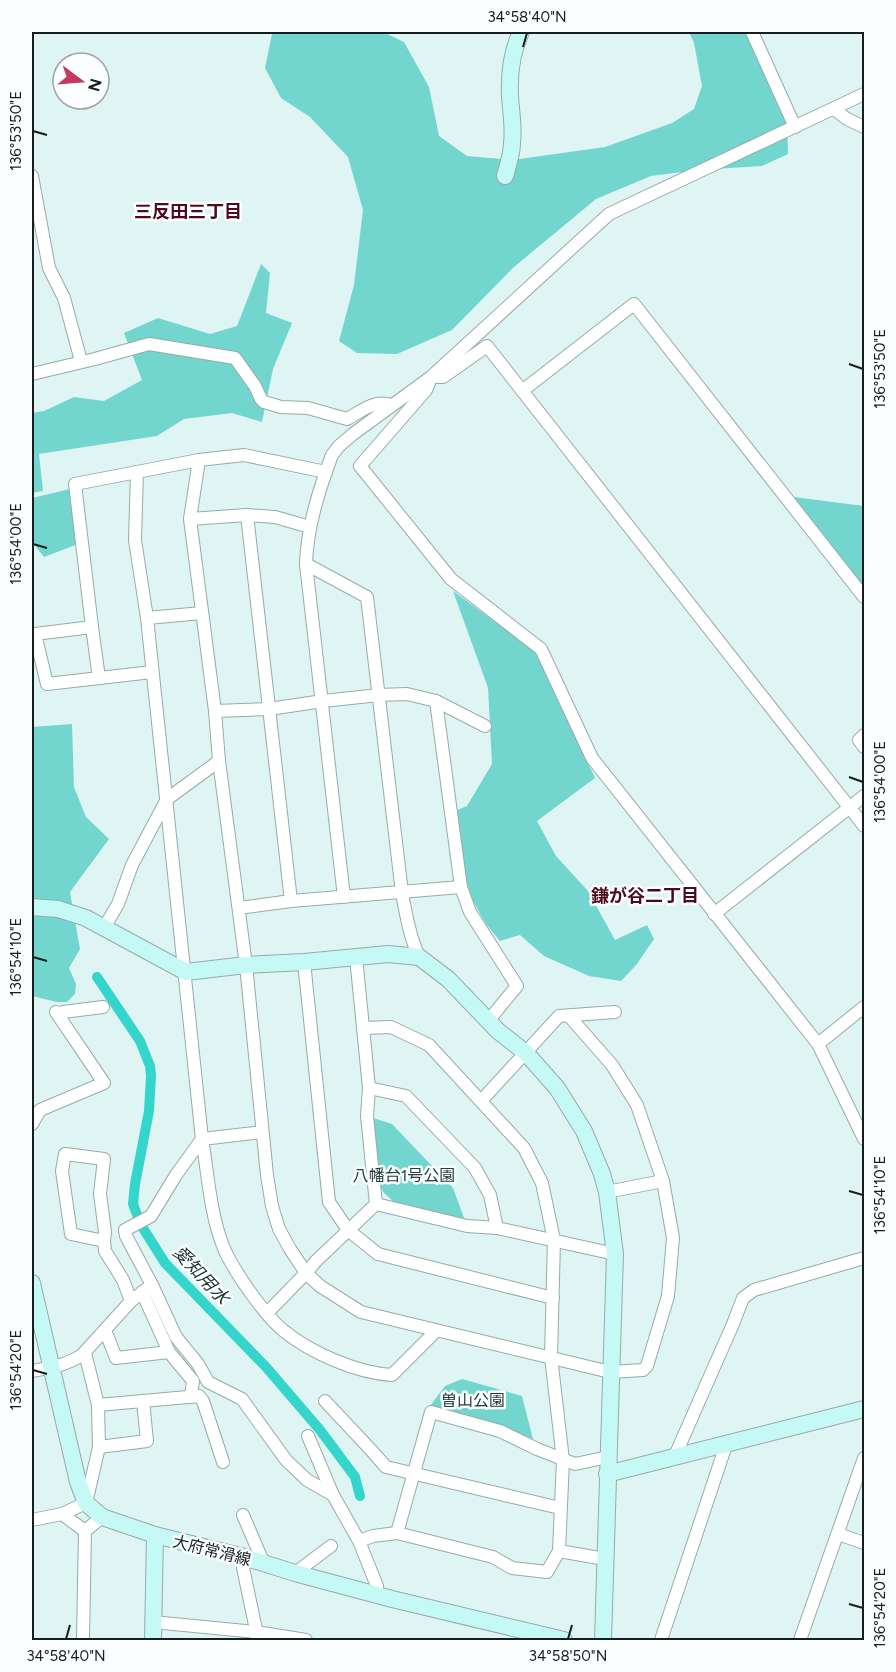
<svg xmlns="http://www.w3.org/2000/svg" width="896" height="1672" font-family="Figtree,'Noto Sans JP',sans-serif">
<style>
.green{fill:#73d6ce}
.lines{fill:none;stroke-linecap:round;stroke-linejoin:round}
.canal{stroke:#35d5cb;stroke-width:10}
.street-casing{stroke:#96aba8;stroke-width:14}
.secondary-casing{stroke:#96aba8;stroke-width:18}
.street{stroke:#fff;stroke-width:12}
.secondary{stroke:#c4f9f5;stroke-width:16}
.ticks{fill:none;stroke:#171f1e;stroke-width:2}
.labels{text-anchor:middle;stroke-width:5;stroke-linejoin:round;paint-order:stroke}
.park-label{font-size:16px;fill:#243d3b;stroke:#fafefe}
.street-label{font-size:16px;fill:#171f1e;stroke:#fafefe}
.neighbourhood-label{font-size:18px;font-weight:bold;fill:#4e091f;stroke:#fafefe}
.water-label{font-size:18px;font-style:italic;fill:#203937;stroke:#fafefe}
.neatline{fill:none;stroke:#171f1e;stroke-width:2}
.ticks-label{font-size:15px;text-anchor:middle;fill:#171f1e}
</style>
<rect width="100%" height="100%" fill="#dff5f3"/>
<g class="green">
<polygon points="278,32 383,32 404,42 429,87 439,136 467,156 512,160 605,147 672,123 694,109 702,86 694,43 689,32 749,32 787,119 788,154 762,166 698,170 651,176 596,199 514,267 452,330 397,354 357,353 339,341 354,285 363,210 348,157 310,117 281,98 265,68 272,34"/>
<polygon points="261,264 270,273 266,313 292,323 273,369 262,422 232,413 184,419 157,436 39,454 43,491 32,493 32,413 44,411 74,397 104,401 142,380 124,333 158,318 210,334 237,326"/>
<polygon points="70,489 78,544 44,557 32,542 32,498"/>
<polygon points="794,497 864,506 864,589"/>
<polygon points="453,591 535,651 595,778 537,821 556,856 588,891 615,940 647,925 654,939 637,964 621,981 589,976 544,956 520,935 500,941 486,924 465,887 457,810 467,806 492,764 488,688"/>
<polygon points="72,724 74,787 86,817 109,839 70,892 80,949 69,968 76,984 75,994 67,1002 57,1002 32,996 32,727"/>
<polygon points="367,1116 392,1124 453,1188 467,1226 413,1213 394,1202 384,1193 374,1176"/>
<polygon points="462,1379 522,1396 533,1439 499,1425 430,1406 445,1386"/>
</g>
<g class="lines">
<polyline class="canal" points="97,977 140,1041 150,1066 151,1076 149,1111 135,1184 133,1204 141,1225 165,1263 266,1367 320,1430 355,1477 360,1496"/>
<g class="street-casing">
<g id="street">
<polyline points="752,32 795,127"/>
<polyline points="834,109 847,119 864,127"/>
<polyline points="32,176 49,268 64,298 81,361"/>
<path d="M32,374l63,-15 54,-15 86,14 20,28 6,13 3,3 17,5 27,1 39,11c13,-7 28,-20 44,-14"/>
<polyline points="431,377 443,377 487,346 864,826"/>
<polyline points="431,378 426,390 360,466 451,579 541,649 592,758 818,1044 864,1139"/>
<polyline points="522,391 634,304 864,597"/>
<polyline points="199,460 190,519 215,711 219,761 246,965 267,1175 272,1206 279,1229 290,1249 306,1273 320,1286 361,1312 610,1372 643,1370 647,1366 668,1296 673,1238 663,1181 637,1105 612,1065 569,1016"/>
<path d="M137,472l-2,68 12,78 55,521c6,35 8,74 21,107 9,23 42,70 61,85 27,22 73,42 108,44l44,-44"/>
<polyline points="247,515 275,517 310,527"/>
<polyline points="190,519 247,515 291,901"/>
<path d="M306,564l61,33 35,296c4,22 8,44 17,64"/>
<polyline points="147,618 202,613"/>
<polyline points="92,627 99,678"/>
<polyline points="152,672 47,684 35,634 92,627 75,484 199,460 244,455 326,472"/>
<polyline points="436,701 485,726"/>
<polyline points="215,711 269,709 323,701 379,695 407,694 436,701 461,887 470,912 517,986 488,1021"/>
<polyline points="864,735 859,740 864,747"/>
<path d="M344,897l-38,-333c1,-37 13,-74 26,-109l7,-9 14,-12 78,-57 178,-163 255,-120"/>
<polyline points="239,908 291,901 461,887"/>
<polyline points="714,914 864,796"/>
<polyline points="104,928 118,904 132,865 167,799 219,761"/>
<polyline points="304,962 329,1202 348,1230 378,1254 553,1298"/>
<polyline points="58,1015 63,1012 103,1007"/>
<polyline points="363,1028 391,1027 429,1045 524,1148 542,1183 554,1240 551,1357 563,1460 559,1551 547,1572 512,1568 493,1557 397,1533 373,1536 359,1541 377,1586 377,1594"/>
<polyline points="818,1044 864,1007"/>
<polyline points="369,1088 406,1096 475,1168 490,1195 497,1228"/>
<polyline points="481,1101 559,1016 615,1012"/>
<polyline points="32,1124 40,1110 104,1083 56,1012"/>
<polyline points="607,1192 663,1181"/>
<polyline points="376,1204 467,1226 497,1228 615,1254"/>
<polyline points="104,1241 71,1234 62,1171 65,1154 104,1159 100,1194 105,1232 104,1241 105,1251 123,1280 131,1301"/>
<polyline points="152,1285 126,1236 125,1230 151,1216 176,1175 202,1139 262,1132"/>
<polyline points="142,1292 169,1352 193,1381 191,1397"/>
<polyline points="267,1313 306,1273 316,1261 376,1204 367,1116 369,1088 356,957"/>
<polyline points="105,1330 116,1358 169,1352"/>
<path d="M32,1371c17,-3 35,-6 50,-16l49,-54 21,-16 24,52 22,27 10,18 34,17 44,61 21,20 26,15 26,46"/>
<polyline points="325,1401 371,1450 386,1467 560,1508"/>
<polyline points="98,1405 199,1396 203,1401 223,1462"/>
<polyline points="308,1436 333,1495"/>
<polyline points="99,1447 147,1441 143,1401"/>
<polyline points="674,1458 733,1324 743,1298 754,1290 864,1258"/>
<polyline points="62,1514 85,1531"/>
<polyline points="243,1515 264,1564"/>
<polyline points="32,1520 62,1514 86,1503 99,1447 98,1405 85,1353"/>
<polyline points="397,1533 431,1412 500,1431 537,1449 575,1464 608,1457"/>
<polyline points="838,1534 864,1543"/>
<polyline points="559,1551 605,1559"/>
<polyline points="244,1557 243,1568 258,1639"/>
<polyline points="295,1573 331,1546"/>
<polyline points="153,1622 256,1632 306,1640"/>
<polyline points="83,1640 85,1531 102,1517"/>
<polyline points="661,1640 726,1445"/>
<polyline points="800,1640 864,1458"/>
</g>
</g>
<g class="secondary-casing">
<g id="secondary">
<path d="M505,176c3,-11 7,-22 7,-33 2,-15 -1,-31 -2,-47 -1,-22 2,-45 11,-64"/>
<polyline points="32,907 58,909 86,918 186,972 246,965 304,962 388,954 419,957 448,979 498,1031 526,1053 557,1088 584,1131 602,1174 607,1192 615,1254 603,1640"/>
<polyline points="32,1283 78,1482 86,1503 102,1517 155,1535 244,1557 295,1573 392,1599 564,1640"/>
<polyline points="607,1474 864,1409"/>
<polyline points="153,1640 155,1535"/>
</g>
</g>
<use href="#street" class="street"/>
<use href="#secondary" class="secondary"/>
</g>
<path class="ticks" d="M523,47l4,-14M33,131l14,4M849,364l14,5M33,544l14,4M849,777l14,5M33,957l14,4M849,1191l14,4M33,1370l14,4M849,1604l14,4M66,1639l4,-14M568,1639l4,-14"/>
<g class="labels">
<g class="park-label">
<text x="404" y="1181">八幡台1号公園</text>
<text x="473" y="1406">曽山公園</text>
</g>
<g class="street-label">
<text transform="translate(212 1550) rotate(14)" y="6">大府常滑線</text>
</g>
<g class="neighbourhood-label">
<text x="188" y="218">三反田三丁目</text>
<text x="645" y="902">鎌が谷二丁目</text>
</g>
<g class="water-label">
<text transform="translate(201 1275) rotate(47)" y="6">愛知用水</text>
</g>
</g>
<rect width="896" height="1672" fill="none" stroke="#fafefe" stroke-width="66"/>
<g transform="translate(81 81) rotate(106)"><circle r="28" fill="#fafefe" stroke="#9fa5a4" stroke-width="1.5"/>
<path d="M0-4.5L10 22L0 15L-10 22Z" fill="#c73861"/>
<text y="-9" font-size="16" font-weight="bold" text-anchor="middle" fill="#171f1e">N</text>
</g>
<rect x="33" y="33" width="830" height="1606" class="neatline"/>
<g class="ticks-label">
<text x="527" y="22">34°58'40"N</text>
<text transform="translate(16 131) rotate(-90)" y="5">136°53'50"E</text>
<text transform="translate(880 369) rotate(-90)" y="5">136°53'50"E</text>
<text transform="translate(16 544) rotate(-90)" y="5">136°54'00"E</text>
<text transform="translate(880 782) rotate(-90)" y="5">136°54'00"E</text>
<text transform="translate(16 957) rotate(-90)" y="5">136°54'10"E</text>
<text transform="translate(880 1195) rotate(-90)" y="5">136°54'10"E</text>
<text transform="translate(16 1370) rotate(-90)" y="5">136°54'20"E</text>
<text transform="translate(880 1608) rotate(-90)" y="5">136°54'20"E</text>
<text x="66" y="1661">34°58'40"N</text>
<text x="568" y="1661">34°58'50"N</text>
</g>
</svg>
